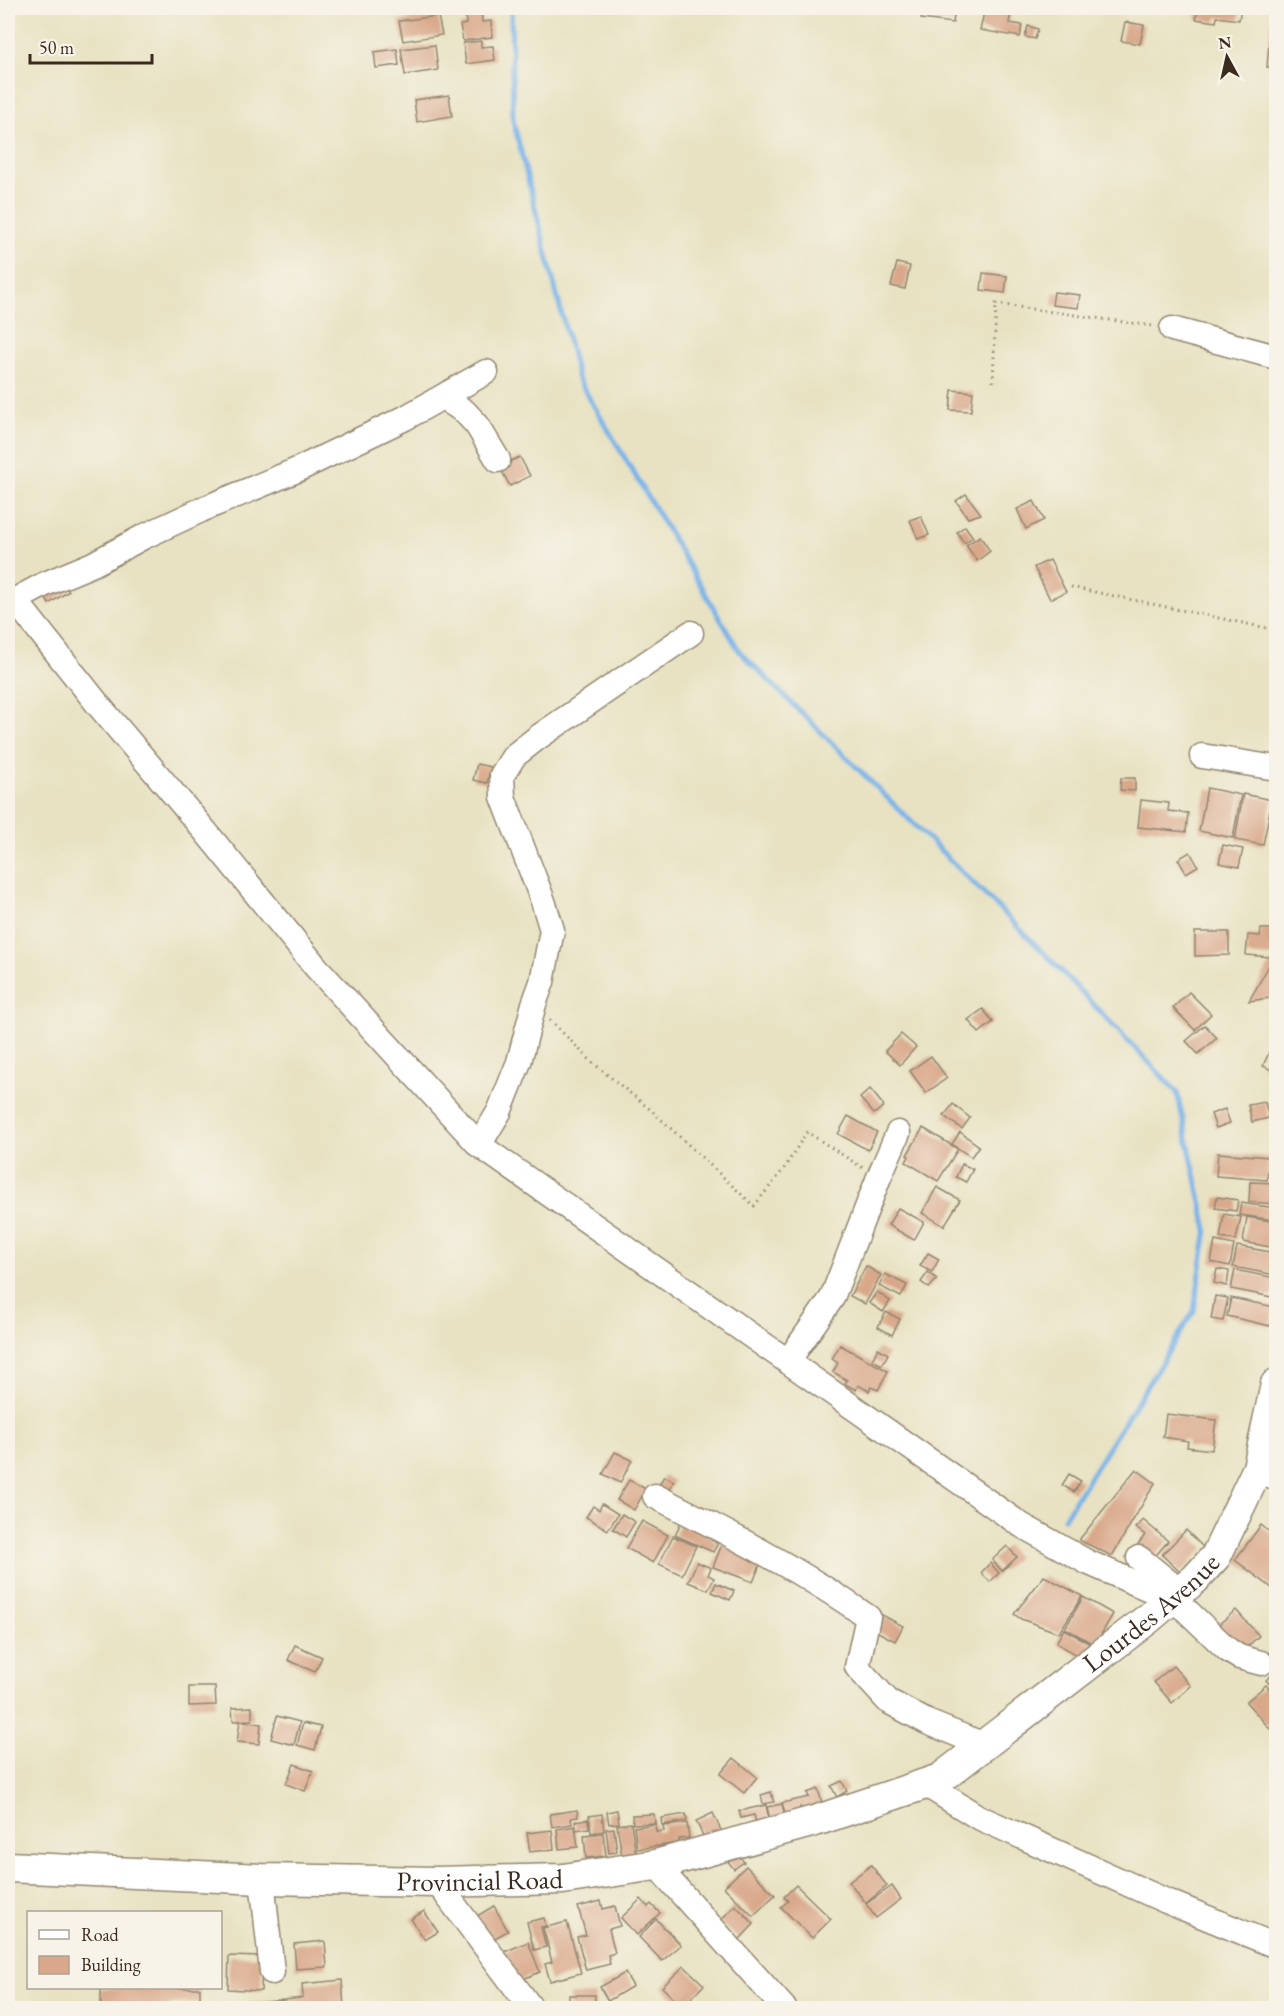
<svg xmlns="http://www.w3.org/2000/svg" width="1284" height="2016" font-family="'EB Garamond',serif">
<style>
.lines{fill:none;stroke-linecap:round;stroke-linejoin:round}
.stream{stroke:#77b2e8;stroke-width:5}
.building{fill:#d9a88a}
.minor-casing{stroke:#928670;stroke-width:27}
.major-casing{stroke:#928670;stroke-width:33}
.path{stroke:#928670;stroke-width:3;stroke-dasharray:1.5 4.5;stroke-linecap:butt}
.minor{stroke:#fff;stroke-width:24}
.major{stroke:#fff;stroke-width:30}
.labels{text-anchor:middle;stroke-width:4.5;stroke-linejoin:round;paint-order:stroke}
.street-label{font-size:27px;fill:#3b2a1e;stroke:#f7f3e8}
</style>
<rect width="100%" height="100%" fill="#f7f3e8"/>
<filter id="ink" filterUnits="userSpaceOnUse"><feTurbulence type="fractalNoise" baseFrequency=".0167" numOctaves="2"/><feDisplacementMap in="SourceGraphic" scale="12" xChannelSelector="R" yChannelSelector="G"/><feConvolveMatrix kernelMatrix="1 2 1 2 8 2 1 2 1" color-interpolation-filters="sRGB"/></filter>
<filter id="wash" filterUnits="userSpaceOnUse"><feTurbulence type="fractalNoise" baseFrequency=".008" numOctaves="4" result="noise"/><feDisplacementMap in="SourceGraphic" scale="24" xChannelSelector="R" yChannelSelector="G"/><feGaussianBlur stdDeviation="1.35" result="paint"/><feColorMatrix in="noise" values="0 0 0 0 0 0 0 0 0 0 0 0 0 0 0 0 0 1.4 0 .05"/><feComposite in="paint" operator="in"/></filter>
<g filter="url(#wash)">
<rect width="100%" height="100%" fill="#e8e2c2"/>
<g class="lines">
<polyline class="stream" points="511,8 513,120 578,379 740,652 1043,952 1177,1092 1207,1229 1194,1311 1064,1518"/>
</g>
<g id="blocks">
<g class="building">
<polygon points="465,8 481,8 482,22 491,21 492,37 463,41 460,25 466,24"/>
<polygon points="922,8 955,8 953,23 921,19"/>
<polygon points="985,8 1012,8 1009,23 1022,25 1020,37 980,30"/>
<polygon points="1198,8 1241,8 1239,20 1217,17 1216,22 1196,19"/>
<polygon points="438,16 442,35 403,41 399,21"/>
<polygon points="1271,19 1276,19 1276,67 1267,67"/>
<polygon points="1125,22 1144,25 1140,44 1121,41"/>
<polygon points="1028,26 1038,29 1035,39 1025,37"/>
<polygon points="481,41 481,47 493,46 495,60 466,64 463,43"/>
<polygon points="435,45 438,70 405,75 401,49"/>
<polygon points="397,49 399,65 376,68 374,52"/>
<polygon points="449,95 452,116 417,122 414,100"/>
<polygon points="897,263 910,266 905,289 891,286"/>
<polygon points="983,273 1007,276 1005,293 981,290"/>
<polygon points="1054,292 1080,295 1078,308 1052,305"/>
<polygon points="952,390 973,392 971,411 950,410"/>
<polygon points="520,457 530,476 510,486 499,466"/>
<polygon points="966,494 981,514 968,518 956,501"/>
<polygon points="1034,501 1044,520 1026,529 1017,509"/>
<polygon points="921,516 929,535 918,539 910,520"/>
<polygon points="965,526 973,537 964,543 957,532"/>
<polygon points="980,536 990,551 977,561 966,545"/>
<polygon points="1050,560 1066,592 1050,599 1034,567"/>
<polygon points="61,579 69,591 49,604 41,591"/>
<polygon points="477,764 491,767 487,783 473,780"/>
<polygon points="1121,778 1135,778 1135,791 1120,790"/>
<polygon points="1207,788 1241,795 1233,838 1199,831"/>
<polygon points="1243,794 1272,800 1263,845 1235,840"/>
<polygon points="1141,800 1169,803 1168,811 1188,813 1186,832 1138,827"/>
<polygon points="1223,845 1243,849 1239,867 1219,863"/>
<polygon points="1190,852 1198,866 1186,873 1178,859"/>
<polygon points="1261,929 1272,929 1271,957 1246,955 1248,935 1260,936"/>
<polygon points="1195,932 1229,932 1229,955 1195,956"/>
<polygon points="1271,962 1276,963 1276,997 1249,1001"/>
<polygon points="1189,992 1211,1014 1195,1030 1173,1008"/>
<polygon points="983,1009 993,1022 979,1033 968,1020"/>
<polygon points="1205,1025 1217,1038 1198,1054 1186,1041"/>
<polygon points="901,1034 916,1047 900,1065 885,1051"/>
<polygon points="1273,1044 1276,1045 1276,1072 1263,1066"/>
<polygon points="931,1056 947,1078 926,1093 910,1071"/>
<polygon points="870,1089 884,1106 874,1114 860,1098"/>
<polygon points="1265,1102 1269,1118 1252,1122 1248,1105"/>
<polygon points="953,1104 970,1118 962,1129 944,1116"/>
<polygon points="1225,1109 1230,1123 1216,1128 1211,1114"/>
<polygon points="848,1116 877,1132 868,1150 838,1134"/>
<polygon points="923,1128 958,1149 938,1181 906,1162 909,1156 907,1155"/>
<polygon points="960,1132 979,1146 971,1157 952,1144"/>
<polygon points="1218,1153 1269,1157 1267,1180 1216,1176"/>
<polygon points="962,1164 973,1169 966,1182 956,1177"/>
<polygon points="1250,1182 1276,1183 1276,1204 1249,1202"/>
<polygon points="937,1187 960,1200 944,1226 922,1213"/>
<polygon points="1217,1197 1238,1200 1236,1211 1215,1208"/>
<polygon points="1241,1203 1276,1208 1276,1220 1239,1215"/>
<polygon points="898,1208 924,1222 914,1240 888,1225"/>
<polygon points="1224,1214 1241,1217 1236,1240 1220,1238"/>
<polygon points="1247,1217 1276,1222 1276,1248 1243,1242"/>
<polygon points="1215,1241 1234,1245 1230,1266 1211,1262"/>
<polygon points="1237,1246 1276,1253 1276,1275 1233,1267"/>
<polygon points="928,1253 939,1259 932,1272 920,1266"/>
<polygon points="866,1266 881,1275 865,1304 850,1296"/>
<polygon points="1217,1269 1229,1271 1227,1286 1214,1283"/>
<polygon points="1235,1270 1276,1278 1272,1297 1231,1289"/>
<polygon points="928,1272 937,1279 929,1288 921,1282"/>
<polygon points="885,1274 907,1285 901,1297 879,1286"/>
<polygon points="877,1292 890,1301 883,1312 869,1303"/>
<polygon points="1215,1296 1228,1298 1223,1321 1211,1319"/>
<polygon points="1231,1298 1275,1307 1270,1326 1227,1316"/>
<polygon points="886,1312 900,1319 892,1335 878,1327"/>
<polygon points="840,1345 888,1371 878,1390 871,1387 869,1391 858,1385 856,1390 845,1384 847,1380 833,1372 838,1363 832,1359"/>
<polygon points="878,1348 888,1354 882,1365 872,1360"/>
<polygon points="1166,1414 1216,1420 1212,1450 1187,1447 1188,1441 1163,1437"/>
<polygon points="615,1452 632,1460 620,1483 603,1474"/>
<polygon points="1136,1469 1155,1483 1112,1556 1079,1540"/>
<polygon points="1069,1474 1081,1481 1074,1492 1062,1485"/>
<polygon points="664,1476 674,1481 667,1494 657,1488"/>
<polygon points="629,1480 646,1489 634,1510 617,1500"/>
<polygon points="602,1504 618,1514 608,1530 586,1517 593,1506 599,1510"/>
<polygon points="622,1514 635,1522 626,1537 613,1529"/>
<polygon points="683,1518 715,1533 712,1540 718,1543 713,1552 675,1535"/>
<polygon points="1143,1520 1168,1541 1152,1560 1136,1547 1145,1535 1136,1528"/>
<polygon points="642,1521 668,1535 653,1563 626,1548"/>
<polygon points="1261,1525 1272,1534 1276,1528 1276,1591 1235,1560"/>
<polygon points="1186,1530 1204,1548 1181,1573 1162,1555"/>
<polygon points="673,1536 696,1546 682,1575 659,1564"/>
<polygon points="722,1544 762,1560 753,1582 713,1567"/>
<polygon points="1007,1546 1017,1557 1002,1571 992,1560"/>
<polygon points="697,1562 711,1568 708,1575 714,1578 708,1590 688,1582"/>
<polygon points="990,1563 999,1573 990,1582 981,1573"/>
<polygon points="1044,1576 1082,1596 1059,1633 1021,1619 1014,1614"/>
<polygon points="716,1583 734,1591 730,1600 712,1592"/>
<polygon points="1083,1597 1113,1614 1095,1645 1065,1628"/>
<polygon points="1236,1610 1259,1636 1238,1655 1214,1628"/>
<polygon points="880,1614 903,1626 895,1641 872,1629"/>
<polygon points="1064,1629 1094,1646 1086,1660 1056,1643"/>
<polygon points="295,1645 322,1657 315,1672 288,1660"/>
<polygon points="1173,1666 1191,1686 1172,1703 1154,1682"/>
<polygon points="1276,1671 1276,1692 1266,1680"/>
<polygon points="1266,1685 1276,1696 1276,1723 1270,1729 1246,1702"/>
<polygon points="189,1687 215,1687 216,1705 189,1706"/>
<polygon points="252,1707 252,1720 233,1721 232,1708"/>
<polygon points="277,1716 300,1722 294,1745 271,1739"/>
<polygon points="240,1721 261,1724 259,1744 237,1742"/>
<polygon points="303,1723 321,1727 315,1750 297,1745"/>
<polygon points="734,1758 757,1777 744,1793 720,1774"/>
<polygon points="294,1764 313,1771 305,1791 286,1784"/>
<polygon points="842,1781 847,1791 837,1797 831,1786"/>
<polygon points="818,1789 824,1810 803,1816 800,1806 802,1816 787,1820 782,1803 809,1797 807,1793"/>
<polygon points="771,1792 774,1802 763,1804 761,1795"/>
<polygon points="782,1804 786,1820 771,1824 767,1807"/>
<polygon points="766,1805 770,1824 757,1827 754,1815 741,1818 739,1811"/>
<polygon points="577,1810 578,1817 571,1818 572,1824 552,1827 550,1814"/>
<polygon points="617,1810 619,1823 609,1824 607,1812"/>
<polygon points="713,1813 723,1835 706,1842 696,1821"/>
<polygon points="602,1814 604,1831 591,1833 589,1816"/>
<polygon points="654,1814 655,1823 633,1824 632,1815"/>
<polygon points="686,1814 687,1821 662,1825 661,1818"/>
<polygon points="588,1819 589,1828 576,1830 575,1821"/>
<polygon points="631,1823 636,1854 622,1856 617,1825"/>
<polygon points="687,1823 689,1838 679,1839 679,1843 637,1849 634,1827 655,1824 656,1832 664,1831 663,1826"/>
<polygon points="575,1826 578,1847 559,1849 557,1829"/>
<polygon points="614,1828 617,1852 609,1853 606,1829"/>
<polygon points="552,1830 554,1849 530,1852 527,1833"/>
<polygon points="603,1833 606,1856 586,1858 584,1835"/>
<polygon points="736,1852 744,1862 734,1869 726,1859"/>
<polygon points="871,1865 887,1886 866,1903 849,1882"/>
<polygon points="746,1866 775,1895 753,1916 724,1887"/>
<polygon points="796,1885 831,1919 812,1938 781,1907 788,1901 784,1897"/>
<polygon points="892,1886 901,1899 876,1918 866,1904"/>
<polygon points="641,1899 648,1907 651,1904 660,1913 637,1935 621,1918"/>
<polygon points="601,1901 603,1909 615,1906 620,1926 609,1929 615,1953 608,1955 610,1964 586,1970 577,1937 586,1935 578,1907"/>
<polygon points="735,1905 754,1924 739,1940 719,1922"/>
<polygon points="494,1906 508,1931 491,1940 477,1916"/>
<polygon points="424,1911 438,1932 425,1940 411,1919"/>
<polygon points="544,1918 546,1926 541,1927 546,1947 534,1950 527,1922"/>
<polygon points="656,1919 681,1945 662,1961 639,1937"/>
<polygon points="567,1922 581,1973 550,1981 545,1964 552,1962 543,1928"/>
<polygon points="325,1941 327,1967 296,1969 294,1944"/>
<polygon points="528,1942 540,1972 516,1982 504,1952"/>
<polygon points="229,1956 262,1957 261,1991 228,1989"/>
<polygon points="684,1966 704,1985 682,2007 662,1987"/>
<polygon points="625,1973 633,1986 608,2001 600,1987"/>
<polygon points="342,1980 344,2008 220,2008 219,2007 303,1998 302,1984"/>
<polygon points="101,1988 200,1988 200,2003 170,2004 170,2008 101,2008"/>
<rect x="569" y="1995" width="26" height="13"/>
</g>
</g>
</g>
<g filter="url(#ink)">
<use href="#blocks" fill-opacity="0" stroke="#928670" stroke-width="1.5"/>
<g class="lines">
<g class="minor-casing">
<g id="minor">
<polyline points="1172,329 1276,357"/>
<polyline points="443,397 465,412 477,425 498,460"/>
<polyline points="15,600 100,707 205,831 316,967 479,1145 1021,1525 1087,1562 1172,1599 1186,1610 1228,1650 1239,1657 1261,1663"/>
<polyline points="8,604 45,584 93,564 143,537 201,510 297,470 405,418 486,372"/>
<polyline points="1202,756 1276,768"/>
<polyline points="479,1145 499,1112 519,1062 534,1004 542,982 552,930 543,901 503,797 502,775 514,756 537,738 691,633"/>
<polyline points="788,1361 832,1298 879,1177 898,1133"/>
<polyline points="1258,1468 1276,1478"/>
<path d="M655,1496c73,37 146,74 213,121l-11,50 31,34 39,21 57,23"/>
<polyline points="1139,1558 1181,1592"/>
<polyline points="925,1784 978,1817 1166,1901 1276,1946"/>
<polyline points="656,1865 784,2008"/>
<polyline points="262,1879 272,1972"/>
<polyline points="437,1882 531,2008"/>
</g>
</g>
<g class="major-casing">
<g id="major">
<path id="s1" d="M8,1867l254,12 175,3 126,-3 93,-14 162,-45 122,-41 209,-161 46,-39 21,-23 42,-88 18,-84"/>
</g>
</g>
<g class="path">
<polyline points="993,382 996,304 1153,326"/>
<polyline points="1071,587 1276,630"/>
<polyline points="550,1020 593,1063 651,1110 754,1206 783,1170 807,1132 863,1168"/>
</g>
<use href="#minor" class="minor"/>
<use href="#major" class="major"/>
</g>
</g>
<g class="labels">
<g class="street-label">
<text dy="9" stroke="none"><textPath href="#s1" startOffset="1215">Lourdes Avenue</textPath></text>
<text dy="9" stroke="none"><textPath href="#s1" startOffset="472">Provincial Road</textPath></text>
</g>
</g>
<rect width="1284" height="2016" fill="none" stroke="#f7f3e8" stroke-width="30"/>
<rect x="27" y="1911" width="195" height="78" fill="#f7f3e8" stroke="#aca397" stroke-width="1.5"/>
<rect x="39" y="1930" width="30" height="9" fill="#ffffff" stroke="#aca397" stroke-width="1.5"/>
<text x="81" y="1941" font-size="18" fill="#3b2a1e">Road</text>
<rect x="39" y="1956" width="30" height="18" fill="#d9a88a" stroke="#aca397" stroke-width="1.5"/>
<text x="81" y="1971" font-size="18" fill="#3b2a1e">Building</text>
<g transform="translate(1227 57) rotate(352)" stroke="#f7f3e8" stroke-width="4.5" paint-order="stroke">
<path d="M0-4.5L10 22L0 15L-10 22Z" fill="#3b2a1e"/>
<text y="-9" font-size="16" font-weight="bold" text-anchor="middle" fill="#3b2a1e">N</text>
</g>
<path d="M30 54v9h122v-9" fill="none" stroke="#3b2a1e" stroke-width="3"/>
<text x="39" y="54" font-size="18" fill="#3b2a1e" stroke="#f7f3e8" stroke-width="4.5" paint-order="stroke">50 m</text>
</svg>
